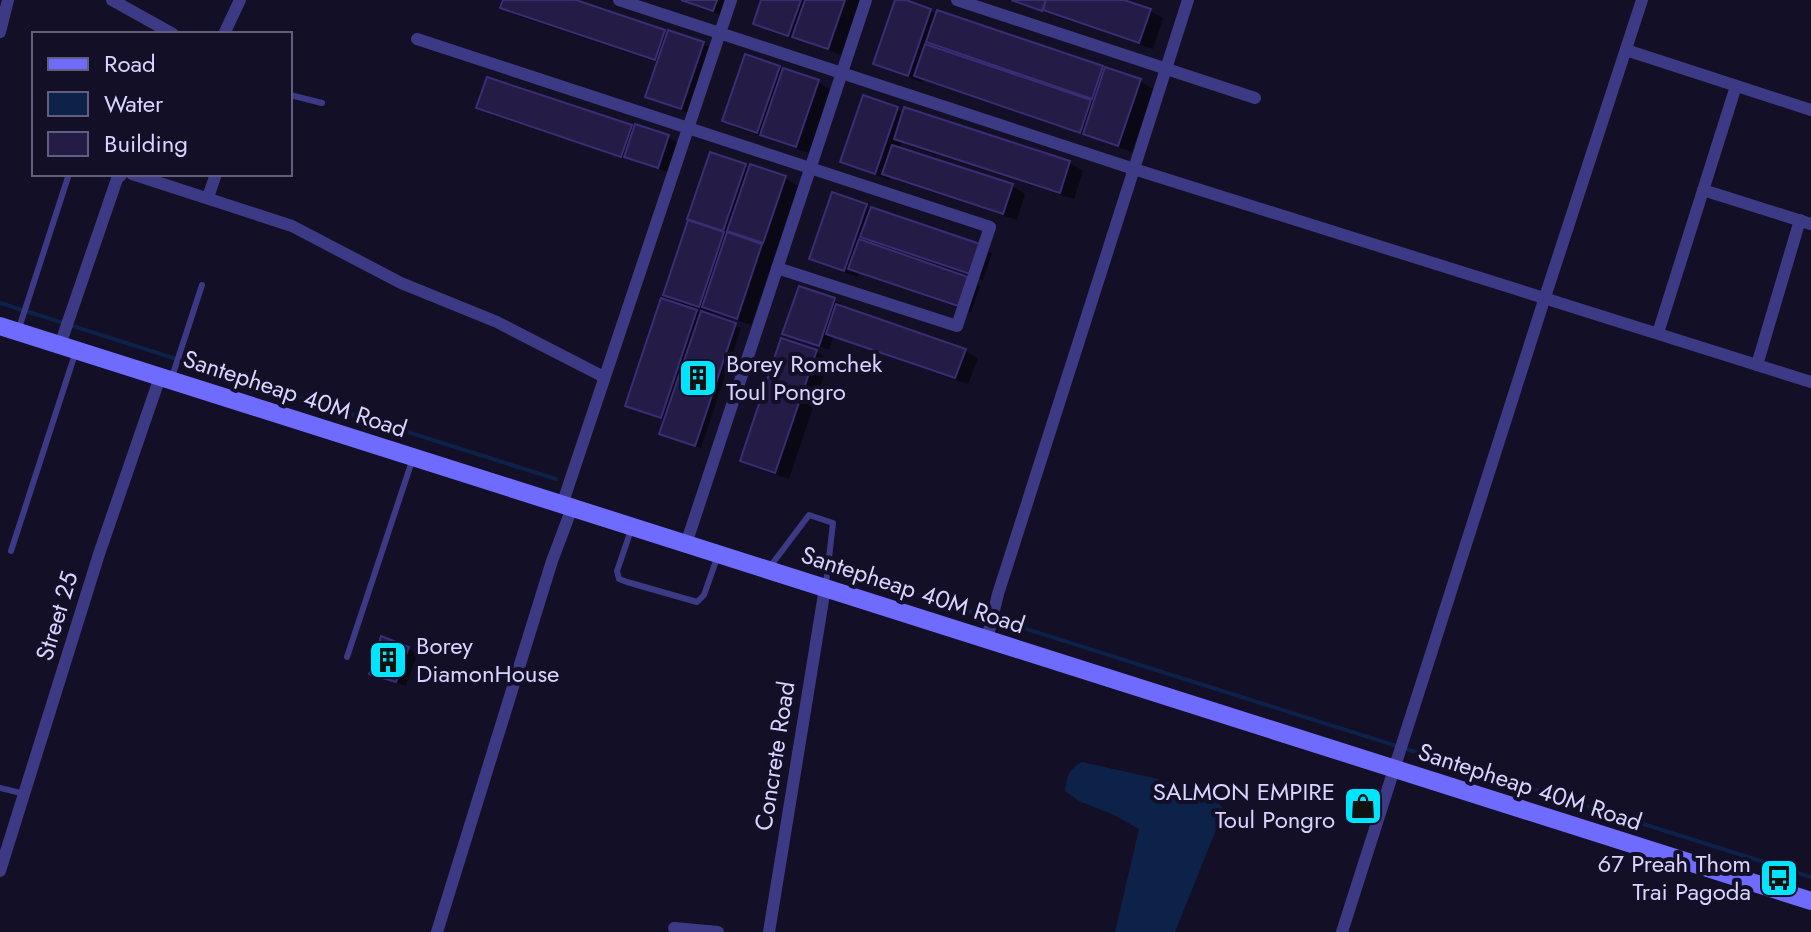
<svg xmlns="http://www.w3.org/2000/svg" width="1811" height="932" font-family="Jost,sans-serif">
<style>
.water{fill:#0c2248}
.shadow{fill:#0007;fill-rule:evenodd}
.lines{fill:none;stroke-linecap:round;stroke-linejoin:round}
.stream{stroke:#0c2248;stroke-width:4}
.building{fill:#241b47;stroke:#3b2d73;stroke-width:2}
.lane{stroke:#3d3a85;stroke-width:6}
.street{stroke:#3d3a85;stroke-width:12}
.secondary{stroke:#6f6bff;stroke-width:18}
.labels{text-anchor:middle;stroke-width:8;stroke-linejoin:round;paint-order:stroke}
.poi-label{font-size:24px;fill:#d9d4ff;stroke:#130f26;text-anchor:start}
.street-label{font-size:24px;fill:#d9d4ff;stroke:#130f26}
</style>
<rect width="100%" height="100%" fill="#130f26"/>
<path class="water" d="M1082,762l72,16 61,20 9,12 -49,122h-60l24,-103 -25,-14 -35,-14 -14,-10c3,-16 3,-21 17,-29z"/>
<g class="shadow">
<polygon points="505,0 569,0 669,34 703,44 716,51 694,115 661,103 648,96 659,63 515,15 502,7"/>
<polygon points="684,0 733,0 727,17 694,6"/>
<polygon points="763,0 860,0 841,55 802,40 802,42 768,31 755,23"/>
<polygon points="897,0 1102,68 1140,81 1153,89 1132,152 923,79 922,82 889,70 875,63"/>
<polygon points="1007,0 1118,0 1150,11 1163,18 1153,49"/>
<polygon points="779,68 818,82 831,90 809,153 737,128 724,120"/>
<polygon points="864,97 904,113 906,109 1070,163 1083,171 1074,199 909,146 902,142 899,149 1012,186 1025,194 1017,220 898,181 890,177 889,180 856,168 842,161"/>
<polygon points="478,107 631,127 668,137 678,143 668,172 492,115"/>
<polygon points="712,154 751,169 785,178 798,186 751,325 713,311 712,313 689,305 689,307 702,315 741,328 701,448 668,436 666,421 641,412 627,405 686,306 666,294"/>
<path d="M833,195l146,51 13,8 -9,26 -96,-33 -1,4 81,28 13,7 -9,26 -112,-39 -1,4 -33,-11 -14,-8zM871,240l14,8 -16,-3z"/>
<polygon points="834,300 844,305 843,308 965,351 978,358 968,384 841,340 833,336 829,350 794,338 785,333"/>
<polygon points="816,352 829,360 789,479 756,468 742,460"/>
<polygon points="408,648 417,654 406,686 381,678 371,673"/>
</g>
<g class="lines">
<g class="stream">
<polyline points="0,303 556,479"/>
<polyline points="846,572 1811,877"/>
</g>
</g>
<g class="building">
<polygon points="503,0 576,0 665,30 655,60 500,8"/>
<polygon points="681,0 717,0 713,11"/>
<polygon points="761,0 801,0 788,36 753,24"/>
<polygon points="805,0 845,0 828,49 792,37"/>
<polygon points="895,0 906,0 931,9 908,76 873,64"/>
<polygon points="1011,0 1046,0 1042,11"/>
<polygon points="1046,0 1124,0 1151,9 1139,43 1043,10"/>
<polygon points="937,10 1103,66 1092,99 926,42"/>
<polygon points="668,30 704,42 681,109 645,97"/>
<polygon points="925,44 1091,100 1080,133 914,76"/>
<polygon points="745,54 780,66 757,133 722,121"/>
<polygon points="1105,67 1141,79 1118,146 1083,134"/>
<polygon points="783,68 819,80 796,147 760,135"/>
<polygon points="487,77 632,125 621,157 476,108"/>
<polygon points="863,95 898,107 875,174 840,162"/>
<polygon points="904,107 1070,161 1060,193 894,139"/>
<polygon points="635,124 669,135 658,168 624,157"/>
<polygon points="892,145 1013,184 1003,214 882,174"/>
<polygon points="710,152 746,164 723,231 687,219"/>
<polygon points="750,164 786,176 763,243 727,231"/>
<polygon points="832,192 867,204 844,271 809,259"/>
<polygon points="871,207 980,244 970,274 860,237"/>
<polygon points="688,220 724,232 699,307 663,295"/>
<polygon points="727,232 762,244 737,319 702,307"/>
<polygon points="859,239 968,277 958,306 848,269"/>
<polygon points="799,286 835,298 819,346 782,334"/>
<polygon points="661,298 697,310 661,418 625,406"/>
<polygon points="836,304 966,349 955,378 826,334"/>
<polygon points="701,311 736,323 695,446 659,434"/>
<polygon points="781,338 817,350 775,473 740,461"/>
<polygon points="381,636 409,647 396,682 369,674"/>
</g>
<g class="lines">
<g class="lane">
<polyline points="290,95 322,103"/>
<polyline points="19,328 69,174"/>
<polyline points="172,377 202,285"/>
<polyline points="631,530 617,571 619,579 627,582 697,602 704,595 718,555"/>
<polyline points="11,551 75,354"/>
<polyline points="769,568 809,515 833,523 826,584"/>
<polyline points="347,657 412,461"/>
<polyline points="0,788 25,794"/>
</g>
<g class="street">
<polyline points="112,0 173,34"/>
<polyline points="619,0 1134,169 1811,382"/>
<polyline points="957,0 1255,98"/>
<polyline points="0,32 8,0"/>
<polyline points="224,34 240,0"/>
<polyline points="417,39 990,227 957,326 777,268"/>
<polyline points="1626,50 1811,110"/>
<polyline points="132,174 292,226 401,283 497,322 604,377"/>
<polyline points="1703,190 1811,224"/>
<polyline points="208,197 216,174"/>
<polyline points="1658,333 1736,86"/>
<polyline points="60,345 117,179 122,174"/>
<polyline points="1757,365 1800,220"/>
<polyline points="562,505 731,0"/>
<polyline points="686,544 866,0"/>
<polyline points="987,639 998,594 1188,0"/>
<polyline points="0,871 99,554 160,377"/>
<polyline points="674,928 718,932"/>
<polyline points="437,932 552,561 572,508"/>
<polyline points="769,932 825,588"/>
<polyline points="1342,932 1545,297 1642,0"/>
</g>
<polyline class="secondary" points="0,326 1811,901"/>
</g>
<defs>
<g id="building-square" transform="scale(2)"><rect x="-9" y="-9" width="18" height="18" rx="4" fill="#00e5ff" stroke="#130f26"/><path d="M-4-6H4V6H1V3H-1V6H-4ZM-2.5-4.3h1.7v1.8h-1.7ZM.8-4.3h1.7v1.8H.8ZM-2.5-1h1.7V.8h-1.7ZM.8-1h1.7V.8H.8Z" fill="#111"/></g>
<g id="shop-square" transform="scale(2)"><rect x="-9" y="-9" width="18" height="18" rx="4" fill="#00e5ff" stroke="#130f26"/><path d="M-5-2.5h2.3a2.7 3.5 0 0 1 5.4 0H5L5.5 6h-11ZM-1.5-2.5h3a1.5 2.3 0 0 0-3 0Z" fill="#111"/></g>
<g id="bus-square" transform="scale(2)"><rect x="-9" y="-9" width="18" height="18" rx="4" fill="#00e5ff" stroke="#130f26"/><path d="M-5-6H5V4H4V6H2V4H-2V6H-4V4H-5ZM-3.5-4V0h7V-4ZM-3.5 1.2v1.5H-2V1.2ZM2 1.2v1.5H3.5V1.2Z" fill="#111"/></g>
</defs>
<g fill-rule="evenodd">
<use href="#building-square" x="698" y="378"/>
<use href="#building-square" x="388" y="660"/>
<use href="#shop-square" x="1363" y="806"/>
<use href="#bus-square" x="1779" y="878"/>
</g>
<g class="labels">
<g class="poi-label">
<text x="726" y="372">Borey Romchek<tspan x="726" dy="28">Toul Pongro</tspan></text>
<text x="416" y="654">Borey<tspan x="416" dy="28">DiamonHouse</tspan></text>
<text x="1335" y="800" text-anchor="end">SALMON EMPIRE<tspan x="1335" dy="28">Toul Pongro</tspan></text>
<text x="1751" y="872" text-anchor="end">67 Preah Thom<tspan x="1751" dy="28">Trai Pagoda</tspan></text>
</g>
<g class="street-label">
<text transform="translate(295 394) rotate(18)" y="8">Santepheap 40M Road</text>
<text transform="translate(913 590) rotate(18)" y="8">Santepheap 40M Road</text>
<text transform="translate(57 616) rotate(-73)" y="8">Street 25</text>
<text transform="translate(775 756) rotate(-81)" y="8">Concrete Road</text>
<text transform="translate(1530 787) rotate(18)" y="8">Santepheap 40M Road</text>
</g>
</g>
<rect x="32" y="32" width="260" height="144" fill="#130f26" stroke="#625e7d" stroke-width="2"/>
<rect x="48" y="58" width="40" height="12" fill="#6f6bff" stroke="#625e7d" stroke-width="2"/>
<text x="104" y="72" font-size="24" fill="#d9d4ff">Road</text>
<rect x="48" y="92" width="40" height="24" fill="#0c2248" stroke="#625e7d" stroke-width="2"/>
<text x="104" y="112" font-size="24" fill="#d9d4ff">Water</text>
<rect x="48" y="132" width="40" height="24" fill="#241b47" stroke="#625e7d" stroke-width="2"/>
<text x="104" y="152" font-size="24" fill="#d9d4ff">Building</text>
</svg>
